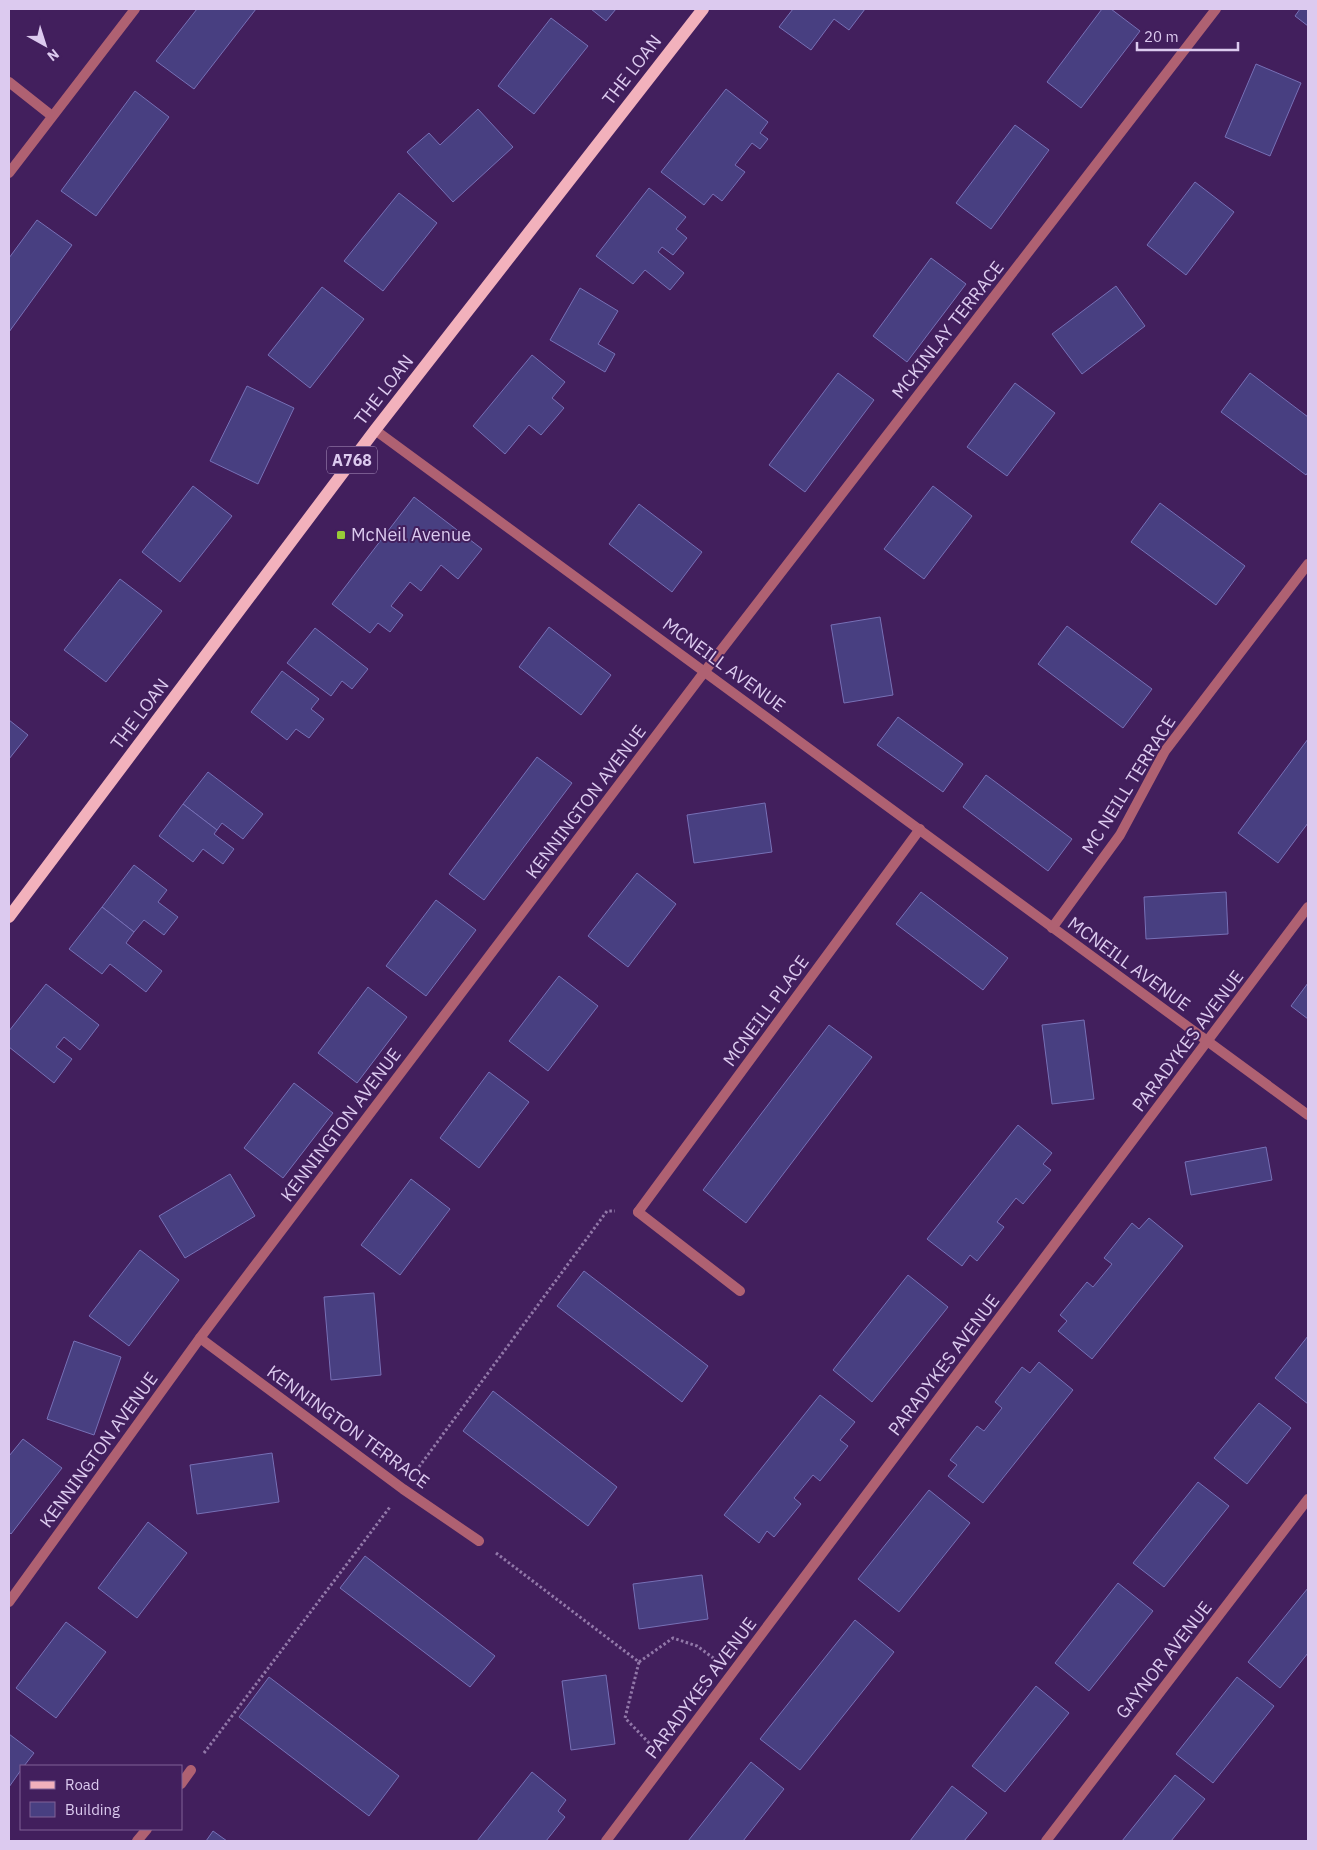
<svg xmlns="http://www.w3.org/2000/svg" width="1317" height="1850" font-family="'IBM Plex Sans',sans-serif">
<style>
.building{fill:#483f81;stroke:#7770b6}
.lines{fill:none;stroke-linecap:round;stroke-linejoin:round}
.path{stroke:#9278a9;stroke-width:3;stroke-dasharray:2.5 2.5;stroke-linecap:butt}
.service{stroke:#af6172;stroke-width:10}
.minor{stroke:#af6172;stroke-width:10}
.primary{stroke:#f2b1bc;stroke-width:12}
.poi-dot{fill:#98cb37;stroke:#421f5d;stroke-width:2}
.labels{text-anchor:middle;stroke-width:4;stroke-linejoin:round;paint-order:stroke}
.shield{fill:#421f5d;stroke:#ae97c3;stroke-width:1}
.shield-label{font-size:16px;font-weight:bold;fill:#dccaef}
.street-label{font-size:18px;fill:#dccaef;stroke:#421f5d}
.poi-label{font-size:18px;fill:#dccaef;stroke:#421f5d;text-anchor:start}
</style>
<rect width="100%" height="100%" fill="#421f5d"/>
<g class="building">
<polygon points="197,9 256,9 194,89 156,61"/>
<polygon points="591,9 616,9 606,21"/>
<polygon points="793,9 865,9 849,30 834,19 811,50 779,27"/>
<polygon points="1102,9 1111,9 1140,31 1081,108 1047,82"/>
<polygon points="1300,9 1308,9 1308,26 1295,16"/>
<polygon points="551,18 588,46 534,114 498,86"/>
<polygon points="1256,64 1301,83 1270,156 1225,137"/>
<polygon points="726,89 768,122 760,133 768,139 760,149 752,143 735,165 745,172 722,201 713,194 704,205 661,172"/>
<polygon points="135,91 169,117 96,216 61,191"/>
<polygon points="478,109 513,147 453,202 407,152 429,133 440,145"/>
<polygon points="1015,125 1049,150 991,229 956,203"/>
<polygon points="1195,182 1234,212 1186,275 1147,245"/>
<polygon points="649,188 686,217 676,229 687,238 673,255 662,247 658,252 684,273 670,290 645,270 633,284 596,256"/>
<polygon points="399,193 437,223 383,291 344,261"/>
<polygon points="37,220 72,245 9,332 9,258"/>
<polygon points="931,258 966,284 907,362 873,336"/>
<polygon points="1116,286 1145,326 1082,374 1052,334"/>
<polygon points="322,287 364,319 310,388 268,355"/>
<polygon points="580,288 618,311 598,344 615,354 605,372 550,340"/>
<polygon points="532,355 565,382 552,398 564,408 541,435 529,425 505,454 473,426"/>
<polygon points="838,373 874,400 805,492 769,465"/>
<polygon points="1250,373 1308,417 1308,472 1306,475 1221,412"/>
<polygon points="1015,383 1055,413 1007,476 967,447"/>
<polygon points="247,386 294,408 258,484 210,461"/>
<polygon points="193,486 232,516 180,582 142,552"/>
<polygon points="933,486 972,516 924,579 884,549"/>
<polygon points="414,497 482,549 458,579 441,565 421,591 410,582 391,606 403,615 390,632 378,623 370,633 332,604"/>
<polygon points="1160,503 1245,566 1216,605 1131,542"/>
<polygon points="639,504 702,552 672,592 609,544"/>
<polygon points="120,579 162,611 106,682 64,650"/>
<polygon points="880,617 893,695 844,703 831,625"/>
<polygon points="1067,626 1152,689 1123,728 1038,664"/>
<polygon points="549,627 611,675 581,715 519,667"/>
<polygon points="315,628 368,669 352,689 342,681 331,696 287,663"/>
<polygon points="282,671 319,699 311,709 324,719 309,738 296,729 287,740 251,712"/>
<polygon points="898,717 963,764 943,792 877,745"/>
<polygon points="9,720 28,735 9,759"/>
<polygon points="1308,739 1308,823 1278,863 1238,833"/>
<polygon points="537,757 572,783 484,900 449,874"/>
<polygon points="208,772 263,814 243,839 222,823 217,830 183,804"/>
<polygon points="986,775 1072,839 1048,871 963,807"/>
<polygon points="765,803 772,852 694,863 687,815"/>
<polygon points="183,804 217,830 214,834 234,849 223,864 203,849 193,862 159,836"/>
<polygon points="134,865 167,890 158,902 178,917 164,935 144,920 134,932 102,907"/>
<polygon points="637,873 676,904 628,967 588,936"/>
<polygon points="921,892 1008,958 983,990 896,924"/>
<polygon points="1226,892 1228,934 1146,939 1144,897"/>
<polygon points="436,900 476,930 426,996 386,966"/>
<polygon points="102,907 134,932 126,943 162,971 146,992 110,964 102,974 69,949"/>
<polygon points="559,976 598,1006 548,1071 509,1041"/>
<polygon points="1308,983 1308,1019 1291,1006"/>
<polygon points="46,984 99,1025 80,1050 64,1037 56,1047 72,1059 54,1083 9,1047 9,1031"/>
<polygon points="368,987 407,1017 357,1083 318,1053"/>
<polygon points="1084,1020 1094,1099 1052,1104 1042,1025"/>
<polygon points="829,1025 872,1057 746,1223 703,1190"/>
<polygon points="489,1072 529,1102 479,1168 440,1138"/>
<polygon points="294,1083 333,1113 283,1178 244,1148"/>
<polygon points="1018,1125 1052,1153 1043,1164 1051,1170 1023,1204 1016,1198 997,1222 1004,1227 977,1261 970,1255 962,1266 927,1239"/>
<polygon points="1266,1147 1272,1180 1191,1195 1185,1162"/>
<polygon points="230,1174 255,1216 185,1258 159,1216"/>
<polygon points="411,1179 450,1209 400,1275 361,1245"/>
<polygon points="1149,1218 1183,1246 1092,1359 1058,1331 1067,1321 1060,1315 1087,1282 1093,1287 1112,1264 1104,1258 1132,1223 1139,1229"/>
<polygon points="140,1250 179,1280 129,1346 89,1316"/>
<polygon points="584,1271 708,1366 682,1402 557,1306"/>
<polygon points="908,1275 948,1307 872,1402 833,1370"/>
<polygon points="374,1293 381,1375 331,1380 324,1297"/>
<polygon points="1308,1336 1308,1404 1275,1378"/>
<polygon points="74,1341 121,1357 94,1435 47,1419"/>
<polygon points="1039,1362 1073,1390 983,1503 948,1476 957,1465 950,1460 977,1426 984,1431 1002,1408 995,1402 1022,1367 1030,1373"/>
<polygon points="493,1391 617,1487 588,1526 463,1431"/>
<polygon points="820,1395 855,1422 840,1440 848,1446 820,1481 813,1475 794,1498 801,1504 774,1537 767,1531 759,1543 724,1515"/>
<polygon points="1259,1403 1291,1428 1247,1484 1214,1458"/>
<polygon points="23,1439 62,1468 11,1534 9,1532 9,1456"/>
<polygon points="272,1453 279,1502 197,1514 190,1465"/>
<polygon points="1198,1482 1229,1506 1164,1587 1133,1563"/>
<polygon points="929,1490 970,1523 899,1612 858,1579"/>
<polygon points="148,1522 187,1553 137,1618 98,1588"/>
<polygon points="365,1556 495,1656 470,1687 340,1588"/>
<polygon points="702,1575 708,1619 639,1629 633,1584"/>
<polygon points="1118,1583 1153,1611 1089,1691 1055,1663"/>
<polygon points="1308,1588 1308,1653 1280,1688 1248,1662"/>
<polygon points="855,1620 894,1652 800,1770 760,1739"/>
<polygon points="66,1622 106,1652 56,1718 16,1688"/>
<polygon points="606,1675 615,1744 571,1750 562,1681"/>
<polygon points="269,1677 399,1776 369,1816 239,1717"/>
<polygon points="1237,1677 1274,1706 1213,1783 1176,1754"/>
<polygon points="1036,1686 1069,1713 1005,1792 972,1766"/>
<polygon points="9,1734 34,1753 24,1766 21,1766 21,1770 9,1787"/>
<polygon points="751,1762 784,1789 743,1841 688,1841"/>
<polygon points="532,1772 566,1800 558,1811 565,1817 546,1841 477,1841"/>
<polygon points="1175,1775 1205,1799 1171,1841 1122,1841"/>
<polygon points="952,1786 987,1813 964,1841 910,1841"/>
<polygon points="213,1831 227,1841 206,1841"/>
</g>
<g class="lines">
<g class="path">
<polyline points="416,1471 607,1211 615,1211"/>
<polyline points="496,1553 639,1662 625,1718 650,1744"/>
<polyline points="639,1662 673,1638 697,1646 716,1660"/>
<polyline points="204,1753 390,1507"/>
</g>
<polyline class="service" points="638,1212 740,1291"/>
<g class="minor">
<polyline points="9,82 52,116"/>
<polyline points="9,173 135,9"/>
<polyline points="375,430 1308,1115"/>
<polyline points="1052,928 1120,835 1165,751 1308,564"/>
<polyline points="638,1212 920,829"/>
<polyline points="200,1338 403,1489 479,1541"/>
<polyline points="9,1602 200,1338 705,671 1216,9"/>
<polyline points="181,1784 191,1770"/>
<polyline points="137,1841 147,1829"/>
<polyline points="606,1841 1308,907"/>
<polyline points="1046,1841 1308,1499"/>
</g>
<polyline class="primary" points="9,917 375,430 703,9"/>
</g>
<rect class="poi-dot" x="336" y="530" width="10" height="10" rx="2.5"/>
<g class="labels">
<rect class="shield" x="327" y="446.5" width="50" height="27" rx="4"/>
<g class="shield-label">
<text x="352" y="466">A768</text>
</g>
<g class="street-label">
<text transform="translate(632 70) rotate(-52)" y="6">THE LOAN</text>
<text transform="translate(948 330) rotate(-52)" y="6">MCKINLAY TERRACE</text>
<text transform="translate(384 390) rotate(-52)" y="6">THE LOAN</text>
<text transform="translate(724 665) rotate(36)" y="6">MCNEILL AVENUE</text>
<text transform="translate(140 714) rotate(-53)" y="6">THE LOAN</text>
<text transform="translate(1129 785) rotate(-58)" y="6">MC NEILL TERRACE</text>
<text transform="translate(586 802) rotate(-53)" y="6">KENNINGTON AVENUE</text>
<text transform="translate(1129 964) rotate(36)" y="6">MCNEILL AVENUE</text>
<text transform="translate(766 1011) rotate(-54)" y="6">MCNEILL PLACE</text>
<text transform="translate(1188 1041) rotate(-53)" y="6">PARADYKES AVENUE</text>
<text transform="translate(341 1125) rotate(-53)" y="6">KENNINGTON AVENUE</text>
<text transform="translate(944 1365) rotate(-53)" y="6">PARADYKES AVENUE</text>
<text transform="translate(348 1427) rotate(36)" y="6">KENNINGTON TERRACE</text>
<text transform="translate(99 1450) rotate(-54)" y="6">KENNINGTON AVENUE</text>
<text transform="translate(1164 1660) rotate(-52)" y="6">GAYNOR AVENUE</text>
<text transform="translate(701 1688) rotate(-53)" y="6">PARADYKES AVENUE</text>
</g>
<g class="poi-label">
<text x="351" y="541">McNeil Avenue</text>
</g>
</g>
<rect width="1317" height="1850" fill="none" stroke="#dccaef" stroke-width="20"/>
<rect x="20" y="1765" width="162" height="65" fill="#421f5d" stroke="#806397"/>
<rect x="30" y="1781" width="25" height="8" fill="#f2b1bc" stroke="#806397"/>
<text x="65" y="1790" font-size="15" fill="#dccaef">Road</text>
<rect x="30" y="1802" width="25" height="15" fill="#483f81" stroke="#806397"/>
<text x="65" y="1815" font-size="15" fill="#dccaef">Building</text>
<g transform="translate(45 45) rotate(141)" stroke="#421f5d" stroke-width="4" paint-order="stroke">
<path d="M0-4L9 19L0 12L-9 19Z" fill="#dccaef"/>
<text y="-8" font-size="14" font-weight="bold" text-anchor="middle" fill="#dccaef">N</text>
</g>
<path d="M1137 42v8h101v-8" fill="none" stroke="#dccaef" stroke-width="2.5"/>
<text x="1144" y="42" font-size="15" fill="#dccaef" stroke="#421f5d" stroke-width="4" paint-order="stroke">20 m</text>
</svg>
